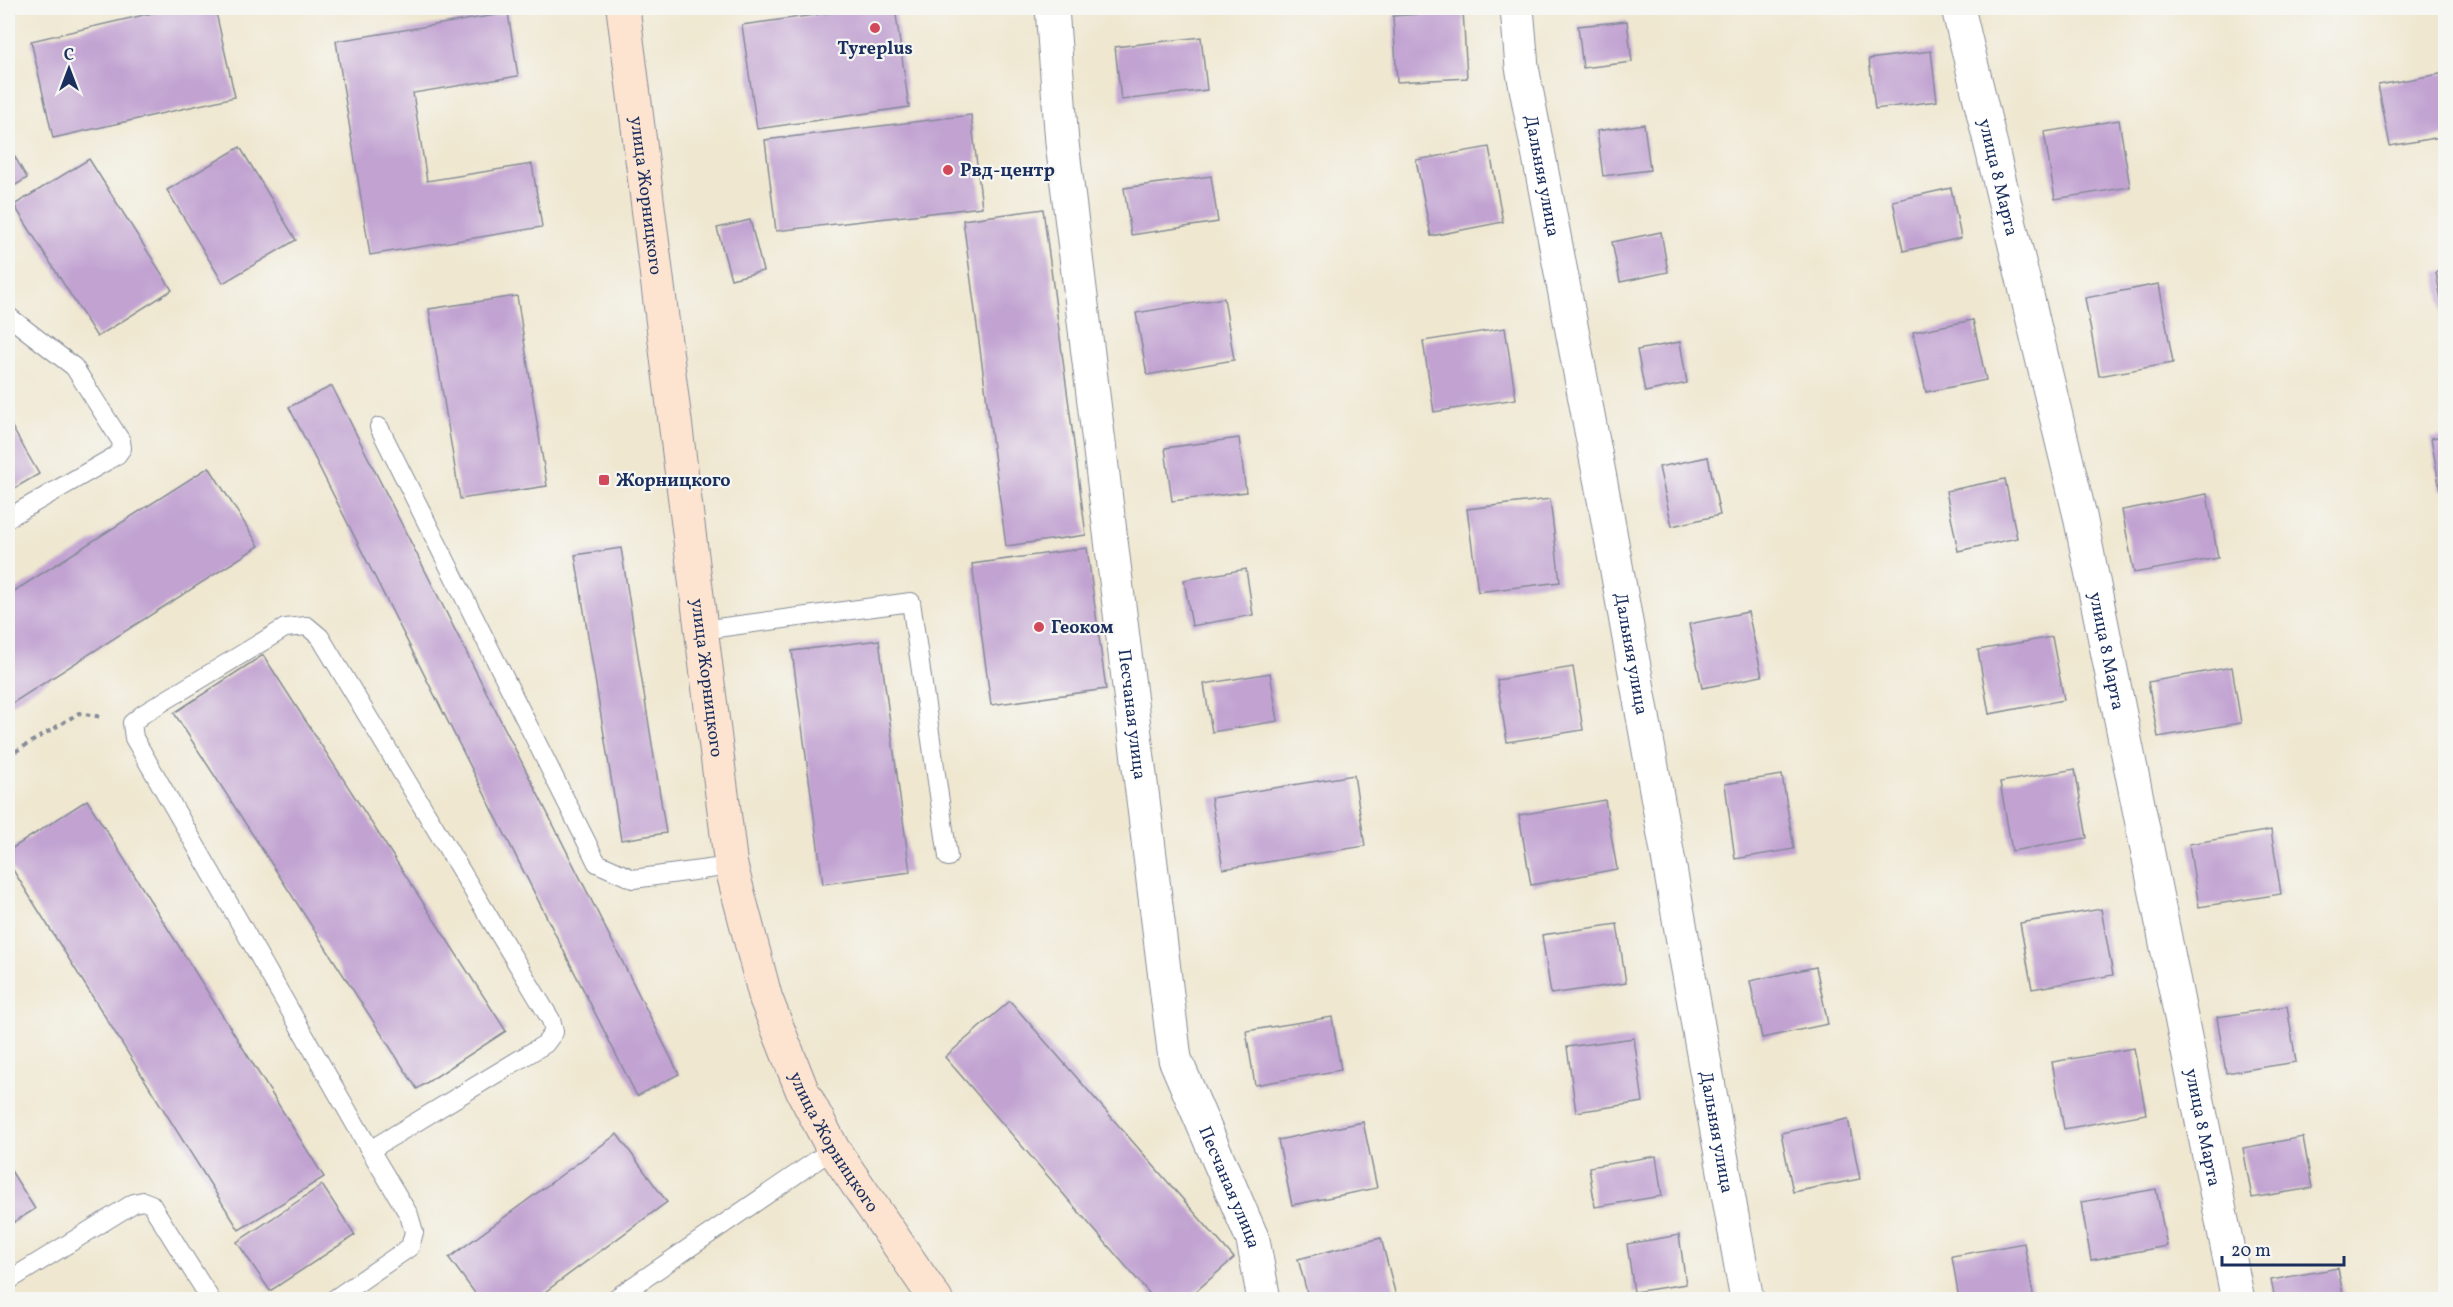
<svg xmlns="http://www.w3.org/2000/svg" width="2453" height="1307" font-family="Vollkorn,serif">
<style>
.building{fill:#c1a2d1}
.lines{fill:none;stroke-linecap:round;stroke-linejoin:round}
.service-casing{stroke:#858b97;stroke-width:20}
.minor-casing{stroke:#858b97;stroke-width:35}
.secondary-casing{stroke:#858b97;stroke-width:35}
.path{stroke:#858b97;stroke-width:4;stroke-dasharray:4.5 4.5;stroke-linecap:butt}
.service{stroke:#fff;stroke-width:18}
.minor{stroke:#fff;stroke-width:33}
.secondary{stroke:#fde4d1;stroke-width:33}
.poi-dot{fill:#d1495b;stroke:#f6f6f2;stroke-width:2}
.labels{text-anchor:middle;stroke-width:4.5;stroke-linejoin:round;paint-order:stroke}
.poi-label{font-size:18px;font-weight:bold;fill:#1b2f5e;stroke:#f6f6f2;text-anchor:start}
.street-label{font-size:18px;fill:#1b2f5e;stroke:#f6f6f2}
</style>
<rect width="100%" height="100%" fill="#f6f6f2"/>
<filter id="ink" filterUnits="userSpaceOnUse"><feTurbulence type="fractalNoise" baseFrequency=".0167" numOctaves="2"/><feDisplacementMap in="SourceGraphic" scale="12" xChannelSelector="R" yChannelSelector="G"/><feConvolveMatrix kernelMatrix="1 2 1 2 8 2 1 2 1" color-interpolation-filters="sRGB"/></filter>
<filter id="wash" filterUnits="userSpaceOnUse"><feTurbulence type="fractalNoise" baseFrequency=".008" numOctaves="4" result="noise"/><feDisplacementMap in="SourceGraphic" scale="24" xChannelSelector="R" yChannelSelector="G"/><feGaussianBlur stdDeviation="1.35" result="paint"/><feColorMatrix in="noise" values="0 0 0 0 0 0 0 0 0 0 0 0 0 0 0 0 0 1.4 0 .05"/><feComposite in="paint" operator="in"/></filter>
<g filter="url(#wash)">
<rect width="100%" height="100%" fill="#efe7d0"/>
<g id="blocks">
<g class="building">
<polygon points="8,8 22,8 8,14"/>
<polygon points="174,8 215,8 235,97 53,138 31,41"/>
<polygon points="865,8 895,8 909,107 757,129 742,25"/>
<polygon points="1463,11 1467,78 1397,82 1393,16"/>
<polygon points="508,13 518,76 413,93 427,181 532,164 542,227 370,255 336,41"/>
<polygon points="1627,21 1632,62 1583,68 1578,26"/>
<polygon points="1201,37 1207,90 1121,100 1115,47"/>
<polygon points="1931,51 1937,101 1875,109 1869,59"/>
<polygon points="2446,73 2446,136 2390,146 2378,85"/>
<polygon points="971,115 982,207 776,231 765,140"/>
<polygon points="2119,120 2130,187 2055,199 2044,132"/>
<polygon points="1644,124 1650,170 1603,176 1597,131"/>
<polygon points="8,145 27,178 8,190"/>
<polygon points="240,147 296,240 223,283 167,190"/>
<polygon points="1489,147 1503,222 1431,236 1416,160"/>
<polygon points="89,159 172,290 97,337 14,205"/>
<polygon points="1211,176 1218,222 1131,235 1124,188"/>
<polygon points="1951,188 1961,238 1903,251 1893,201"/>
<polygon points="1043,209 1086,535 1006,546 963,220"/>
<polygon points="750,220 763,271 731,279 717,228"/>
<polygon points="1661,232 1668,272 1620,282 1612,242"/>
<polygon points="2446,270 2446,317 2444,317 2436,272"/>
<polygon points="2159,284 2173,363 2099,376 2085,298"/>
<polygon points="517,296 547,486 460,499 429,309"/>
<polygon points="1224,298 1234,360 1147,375 1136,313"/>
<polygon points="1973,320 1986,380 1926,392 1913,332"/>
<polygon points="1505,328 1516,399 1434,412 1423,341"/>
<polygon points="1680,342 1687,383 1645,392 1637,350"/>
<polygon points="332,386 679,1074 637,1096 289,407"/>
<polygon points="8,420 39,474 8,492"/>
<polygon points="2446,436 2446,489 2440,490 2431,438"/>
<polygon points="1239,438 1246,492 1172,501 1165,448"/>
<polygon points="1708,457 1720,515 1672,526 1659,467"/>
<polygon points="209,467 259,546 8,706 8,595"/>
<polygon points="2005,479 2017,538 1958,551 1946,491"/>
<polygon points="2207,494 2218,558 2134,573 2122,510"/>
<polygon points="1550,499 1560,582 1478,592 1467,509"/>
<polygon points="621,548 666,833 621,840 575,555"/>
<polygon points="1087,548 1106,689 991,705 972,564"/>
<polygon points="1246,569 1253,615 1192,626 1184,580"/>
<polygon points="1748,612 1762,676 1702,688 1689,624"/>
<polygon points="2052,637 2064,700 1989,714 1978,650"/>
<polygon points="879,640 910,872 823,884 792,651"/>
<polygon points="263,655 506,1031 417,1089 174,713"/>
<polygon points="1573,667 1583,730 1507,742 1497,680"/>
<polygon points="2232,667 2241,723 2158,737 2148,682"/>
<polygon points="1270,673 1278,721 1212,732 1204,684"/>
<polygon points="2075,769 2087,838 2012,851 2000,782"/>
<polygon points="1354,775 1365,846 1223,869 1211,798"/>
<polygon points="1782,775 1794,849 1735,859 1725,784"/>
<polygon points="87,800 324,1177 239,1230 8,862 8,851"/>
<polygon points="1605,800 1617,869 1531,885 1519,815"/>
<polygon points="2271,830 2281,894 2199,907 2189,844"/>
<polygon points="2101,909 2113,975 2032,989 2020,923"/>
<polygon points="1617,924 1626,983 1551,994 1542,935"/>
<polygon points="1816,967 1828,1024 1762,1038 1750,981"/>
<polygon points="1010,1001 1234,1258 1186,1300 1155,1300 945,1057"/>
<polygon points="2287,1006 2296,1062 2226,1073 2217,1017"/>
<polygon points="1332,1017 1341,1070 1255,1085 1246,1031"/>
<polygon points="1634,1038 1643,1102 1576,1112 1567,1047"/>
<polygon points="2134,1048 2146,1114 2064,1129 2052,1062"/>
<polygon points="1848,1119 1860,1179 1793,1192 1781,1133"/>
<polygon points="1363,1122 1377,1188 1292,1205 1278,1140"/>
<polygon points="617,1134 667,1202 534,1300 480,1300 449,1258"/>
<polygon points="2303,1137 2312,1188 2252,1198 2243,1148"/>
<polygon points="1656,1156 1662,1196 1595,1207 1589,1167"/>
<polygon points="8,1166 35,1209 8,1226"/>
<polygon points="322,1185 355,1235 270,1291 237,1242"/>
<polygon points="2156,1189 2167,1246 2091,1260 2081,1202"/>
<polygon points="1679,1235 1686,1284 1634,1292 1627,1244"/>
<polygon points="1381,1238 1397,1300 1309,1300 1298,1259"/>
<polygon points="2024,1243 2034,1300 1959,1300 1952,1256"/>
<polygon points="2338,1268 2344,1300 2275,1300 2271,1280"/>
</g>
</g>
</g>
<g filter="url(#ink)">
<use href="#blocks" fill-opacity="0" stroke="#858b97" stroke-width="1.5"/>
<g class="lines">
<g class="service-casing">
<g id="service">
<polyline points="8,316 74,367 121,441 122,448 117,455 8,518"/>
<polyline points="379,427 597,863 633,879 731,866"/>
<polyline points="702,630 911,602 948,857"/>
<polyline points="8,1281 134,1203 143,1201 151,1204 211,1300"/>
<polyline points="333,1300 410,1247 414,1232 409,1215 370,1150 134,738 132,723 143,714 285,628 307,626 320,637 551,1020 554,1032 545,1044 370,1150"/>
<polyline points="613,1300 833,1149"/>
</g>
</g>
<g class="minor-casing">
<g id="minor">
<path id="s1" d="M1052,8l10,135 113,916 78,181 11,60"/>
<path id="s2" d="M1517,8l5,59 85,448 140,785"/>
<path id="s3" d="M1958,8l122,508 158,784"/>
</g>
</g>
<g class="secondary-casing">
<g id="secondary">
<path id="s4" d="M623,8l108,858 35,133 36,91 31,59 103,151"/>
</g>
</g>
<polyline class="path" points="8,756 79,713 102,717"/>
<use href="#service" class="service"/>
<use href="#minor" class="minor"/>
<use href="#secondary" class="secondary"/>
</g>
</g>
<g class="poi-dot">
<circle cx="875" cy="28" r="6"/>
<circle cx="948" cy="170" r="6"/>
<rect x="598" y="474" width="12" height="12" rx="3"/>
<circle cx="1039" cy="627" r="6"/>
</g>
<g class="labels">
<g class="poi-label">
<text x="875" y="54" text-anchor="middle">Tyreplus</text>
<text x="960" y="176">Рвд-центр</text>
<text x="616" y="486">Жорницкого</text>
<text x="1051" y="633">Геоком</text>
</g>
<g class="street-label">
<text dy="6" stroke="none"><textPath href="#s2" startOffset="170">Дальняя улица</textPath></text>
<text dy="6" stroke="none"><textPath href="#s3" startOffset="174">улица 8 Марта</textPath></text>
<text dy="6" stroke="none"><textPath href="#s4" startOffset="189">улица Жорницкого</textPath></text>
<text dy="6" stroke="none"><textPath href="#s3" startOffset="660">улица 8 Марта</textPath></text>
<text dy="6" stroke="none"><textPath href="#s2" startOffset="656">Дальняя улица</textPath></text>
<text dy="6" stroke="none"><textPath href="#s4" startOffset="675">улица Жорницкого</textPath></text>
<text dy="6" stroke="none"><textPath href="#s1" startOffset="711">Песчаная улица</textPath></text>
<text dy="6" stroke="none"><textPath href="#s3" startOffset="1146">улица 8 Марта</textPath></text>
<text dy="6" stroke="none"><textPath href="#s2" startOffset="1142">Дальняя улица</textPath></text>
<text dy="6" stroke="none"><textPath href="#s4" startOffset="1161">улица Жорницкого</textPath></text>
<text dy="6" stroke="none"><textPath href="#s1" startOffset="1198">Песчаная улица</textPath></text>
</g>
</g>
<rect width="2453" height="1307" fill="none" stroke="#f6f6f2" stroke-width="30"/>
<g transform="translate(69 69)" stroke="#f6f6f2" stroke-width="4.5" paint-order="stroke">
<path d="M0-4.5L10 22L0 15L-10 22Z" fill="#1b2f5e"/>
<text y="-9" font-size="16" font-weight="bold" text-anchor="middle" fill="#1b2f5e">С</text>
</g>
<path d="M2222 1256v9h122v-9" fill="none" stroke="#1b2f5e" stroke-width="3"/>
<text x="2231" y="1256" font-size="18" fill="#1b2f5e" stroke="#f6f6f2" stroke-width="4.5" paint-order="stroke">20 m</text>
</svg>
